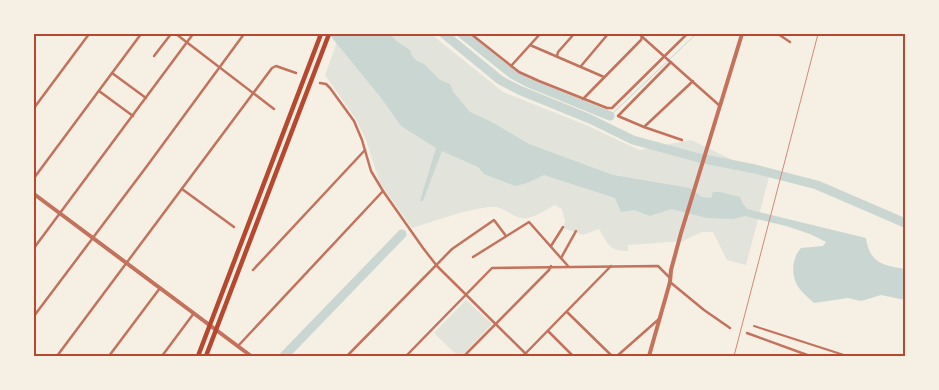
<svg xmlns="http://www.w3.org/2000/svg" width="939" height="390" font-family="'Nunito Sans',sans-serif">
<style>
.green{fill:#e2e4dc}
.water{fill:#c9d6d2}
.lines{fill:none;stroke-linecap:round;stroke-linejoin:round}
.stream{stroke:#c9d6d2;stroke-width:1}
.river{stroke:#c9d6d2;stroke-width:9}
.pedestrian{stroke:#c5725c;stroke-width:2}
.minor{stroke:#c5725c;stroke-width:2.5}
.tertiary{stroke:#c5725c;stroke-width:4}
.trunk{stroke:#b5482f;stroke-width:4.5}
.rail{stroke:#cf8b77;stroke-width:1}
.neatline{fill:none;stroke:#b5482f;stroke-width:2}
</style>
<rect width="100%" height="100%" fill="#f6efe4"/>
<g class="green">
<path d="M340,34h91l72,58 83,33 53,25 52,-10 78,37 -23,88 -19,-5 -14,-28h-11l-19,9 -55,4v6c-19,0 -20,-7 -29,-22l-16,6 -20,-7 2,-7 -3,-12 -7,-4c-8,4 -19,12 -28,13 -14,2 -23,-13 -37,-11 -27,3 -52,13 -78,21l-32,-45 -14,-43 -10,-21 -31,-44z"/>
<polygon points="466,300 492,324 461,356 458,356 434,333"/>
</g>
<path class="water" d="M329,34h52l11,2 4,5 14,9 2,6 5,5 7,3 16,16 10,4 3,8 17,20 20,9 39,23 84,31 77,13 12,9 9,1 2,-6h7l20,5 3,7 4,5 119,29c4,26 17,27 39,31v31l-24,-5 -20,6 -13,-3 -34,5c-5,-5 -13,-11 -17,-18 -6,-12 -5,-27 4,-37l22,-2 3,-4 -16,-8 -24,-8 -41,-10 -12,3 -26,-1 -36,-9 -21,7 -16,-6 -13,2 -6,-14 -71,-23 -17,8 -12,3 -31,-12 -6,-7 -36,-16 -19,50h-3l16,-53 -35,-22 -19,-27z"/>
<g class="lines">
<polyline class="stream" points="610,116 696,34"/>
<g class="river">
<polyline points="444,34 500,80 519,90 590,119 633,140 699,158 755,169 817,185 905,223"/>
<polyline points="462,34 512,74 529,83 610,116"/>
<polyline points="284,356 402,234"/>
</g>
<polyline class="pedestrian" points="754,326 847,356"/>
<g class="minor">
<polyline points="176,34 274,109"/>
<polyline points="471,34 519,72 539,81 607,108 612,108 687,34"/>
<polyline points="639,34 720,106"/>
<polyline points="778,34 790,42"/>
<polyline points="530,45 604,77"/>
<polyline points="154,56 171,34"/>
<polyline points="557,56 558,52 574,34"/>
<polyline points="671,62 618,116 644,127 693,81"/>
<polyline points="511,66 540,34"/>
<polyline points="581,66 608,34"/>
<polyline points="112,73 146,98"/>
<polyline points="320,83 326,84 330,88 354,121 362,140 371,171 383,191 423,248 437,266 528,356"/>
<polyline points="99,91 133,116"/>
<polyline points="583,99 641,40 643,34"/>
<polyline points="34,108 89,34"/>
<polyline points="644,127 682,140"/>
<polyline points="34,178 141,34"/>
<polyline points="182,189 234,227"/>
<polyline points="551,246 563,227"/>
<polyline points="34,248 193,34"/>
<polyline points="473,257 529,222 568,266"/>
<polyline points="561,258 576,231"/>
<polyline points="253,270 365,150"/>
<polyline points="670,282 704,310 730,328"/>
<polyline points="567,312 612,356"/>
<polyline points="34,316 147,166 244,34"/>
<polyline points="548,331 573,356"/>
<polyline points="747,333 810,356"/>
<polyline points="238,346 383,191"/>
<polyline points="57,356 272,68 276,66 296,73"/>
<polyline points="109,356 160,288"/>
<polyline points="162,356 194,313"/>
<polyline points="347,356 452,249 494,220 506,236"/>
<polyline points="406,356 492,268 658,266 670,278"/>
<polyline points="464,356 549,270 551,266"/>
<polyline points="523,356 611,266"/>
<polyline points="617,356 659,319"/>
</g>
<g class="tertiary">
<polyline points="34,194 251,356"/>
<polyline points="649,356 670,282 671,270 681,233 742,34"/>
</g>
<g class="trunk">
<polyline points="198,356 321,34"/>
<polyline points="206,356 329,34"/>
</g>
<polyline class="rail" points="734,356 818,34"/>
</g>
<rect width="939" height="390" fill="none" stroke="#f6efe4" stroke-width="70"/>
<rect x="35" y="35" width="869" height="320" class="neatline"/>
</svg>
